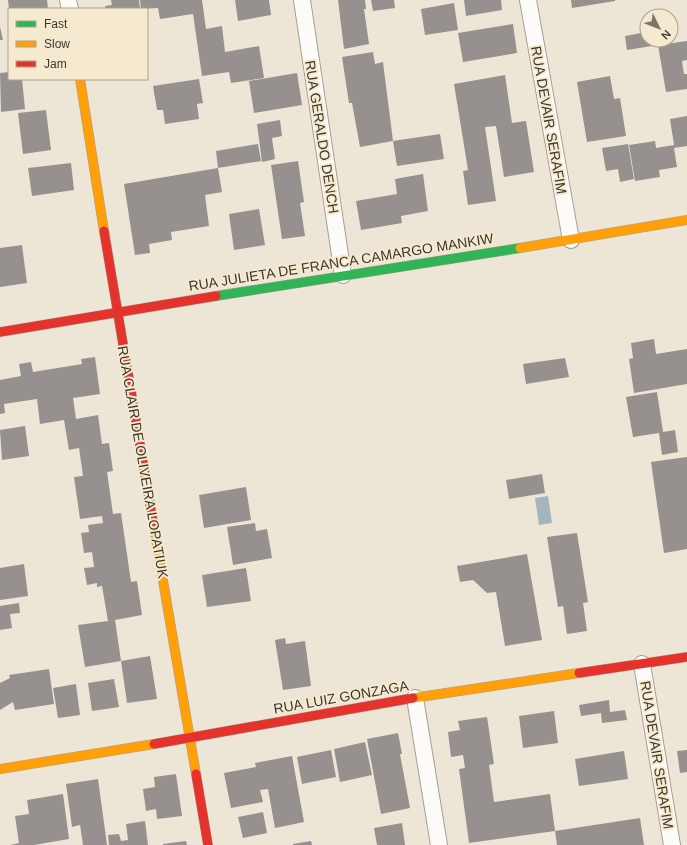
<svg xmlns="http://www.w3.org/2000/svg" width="687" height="845" font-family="Arial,sans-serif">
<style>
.water{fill:#a4b5be}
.building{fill:#96918f}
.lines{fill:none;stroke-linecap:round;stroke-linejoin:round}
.street-casing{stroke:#a49f94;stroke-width:18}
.fast-casing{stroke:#a49f94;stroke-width:10}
.slow-casing{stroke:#a49f94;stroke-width:10}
.jam-casing{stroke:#a49f94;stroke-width:10}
.street{stroke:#fcfbf9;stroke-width:16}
.fast{stroke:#30b455;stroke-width:9}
.slow{stroke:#ff9f0a;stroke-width:9}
.jam{stroke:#e5322d;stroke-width:9}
.labels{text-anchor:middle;stroke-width:4;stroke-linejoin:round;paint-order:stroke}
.street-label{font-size:14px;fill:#3d382e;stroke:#f5e9cf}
</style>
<rect width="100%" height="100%" fill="#ede6d7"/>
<polygon class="water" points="548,496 552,523 539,525 535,498"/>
<g class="building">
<polygon points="8,0 47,0 48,9 9,9"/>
<polygon points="111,0 139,0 140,9 106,9 105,6 112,5"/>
<polygon points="140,0 202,0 206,29 222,26 225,52 259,46 264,78 231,83 229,72 202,76 193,14 160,19 158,8 141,9"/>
<polygon points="235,0 269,0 271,15 238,21"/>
<polygon points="338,0 365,0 366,9 364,9 369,44 344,49"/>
<polygon points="371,0 394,0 395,8 373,11"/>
<polygon points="464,0 501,0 502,10 466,16"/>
<polygon points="571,0 615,0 615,1 572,8"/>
<polygon points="454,3 458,30 425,35 421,9"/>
<polygon points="513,24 517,53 463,62 458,33"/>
<polygon points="0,27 3,40 0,40"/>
<polygon points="647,32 647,40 657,40 658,45 627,50 625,36"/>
<polygon points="687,41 687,60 682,61 684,74 687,74 687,89 666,92 658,45"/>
<polygon points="373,52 375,64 383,62 393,141 360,147 352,103 349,103 342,57"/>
<polygon points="9,72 9,79 22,79 25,109 1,112 0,73"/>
<polygon points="297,73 302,105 254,113 249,81"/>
<polygon points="505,75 512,123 526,121 534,172 504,177 496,126 485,127 496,201 468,205 463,171 468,170 454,84"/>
<polygon points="610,76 614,99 620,98 626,136 587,142 577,82"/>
<polygon points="199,79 203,103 197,104 199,119 165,124 163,110 157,110 153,86"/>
<polygon points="46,110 51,150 23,154 18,113"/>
<polygon points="687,116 687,146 674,148 677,167 659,170 660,177 635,181 629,145 655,141 656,148 674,145 670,119"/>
<polygon points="280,120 282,136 272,138 275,159 262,162 257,124"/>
<polygon points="440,134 444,159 397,166 393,141"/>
<polygon points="258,144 261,161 218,168 216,151"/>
<polygon points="628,144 634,179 620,182 618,169 606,171 602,148"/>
<polygon points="298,161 304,202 300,203 305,236 282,239 271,165"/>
<polygon points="71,163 74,190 32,196 28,168"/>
<polygon points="218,168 222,192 205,195 209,226 171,232 172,240 149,244 150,253 135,255 124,184"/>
<polygon points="423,174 428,211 401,216 402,223 361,230 356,201 397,194 395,179"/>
<polygon points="259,209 265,245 234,250 229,214"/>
<polygon points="22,245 27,283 0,287 0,248"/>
<polygon points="654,339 656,354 687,349 687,384 634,393 629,359 633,358 631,343"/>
<polygon points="95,357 100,394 73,398 76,419 98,415 102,444 109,443 113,471 107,472 113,514 121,513 131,582 137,581 142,615 115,620 121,661 150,656 157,699 127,703 121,661 85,667 78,625 108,621 102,586 97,587 97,583 87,585 84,568 94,567 92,552 84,553 81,533 89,532 88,525 103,523 102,516 80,519 74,477 83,476 79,448 69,450 64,420 40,424 37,399 4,404 5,413 0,414 0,380 21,376 19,364 31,362 33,372 82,364 81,359"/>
<polygon points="565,358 569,377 526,384 523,364"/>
<polygon points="657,392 663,432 675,430 678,452 662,455 659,433 633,437 626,397"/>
<polygon points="25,426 29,456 2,460 0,430"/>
<polygon points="687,457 687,549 664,553 651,462"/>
<polygon points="542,474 545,493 509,499 506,480"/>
<polygon points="246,487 251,520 204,528 199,495"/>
<polygon points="255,523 256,531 267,529 272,558 233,565 227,527"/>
<polygon points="577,533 588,602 583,603 587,631 567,634 563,606 558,607 547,537"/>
<polygon points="527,554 542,640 505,646 496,592 487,593 473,580 460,582 457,566"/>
<polygon points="24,564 28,596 0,600 0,568"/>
<polygon points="246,568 251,601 207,607 202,575"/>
<polygon points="19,603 20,613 10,614 12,628 0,630 0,606"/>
<polygon points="285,638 286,644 305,641 311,686 283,690 275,640"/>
<polygon points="49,669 54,704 15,710 13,702 0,710 0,683 10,678 9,675"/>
<polygon points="114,679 119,707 92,711 88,683"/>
<polygon points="76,684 80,715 58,718 53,688"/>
<polygon points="609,700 610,712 625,710 627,720 602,723 601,713 581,716 579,705"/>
<polygon points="554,711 558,743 523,748 519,716"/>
<polygon points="487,717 494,764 489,765 494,802 550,794 555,831 469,843 459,769 465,768 463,755 451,757 448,732 460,730 458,721"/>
<polygon points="398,733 402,754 400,754 410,808 381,814 367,739"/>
<polygon points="365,742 372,775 340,782 334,749"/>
<polygon points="331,750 336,777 302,784 297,757"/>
<polygon points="687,750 687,772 680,773 677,751"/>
<polygon points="624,751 628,779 579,786 575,759"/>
<polygon points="292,756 304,822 275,828 268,789 260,790 263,802 231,808 224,773 256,767 255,763"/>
<polygon points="176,774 182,816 157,819 156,809 146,811 143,789 155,787 154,777"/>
<polygon points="98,779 107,845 83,845 80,825 72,827 66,784"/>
<polygon points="63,794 69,839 34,845 10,845 19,843 15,816 29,814 27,800"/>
<polygon points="263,812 267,833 243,838 238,817"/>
<polygon points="640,818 644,845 557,845 555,831"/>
<polygon points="145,821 148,845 109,845 108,835 119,834 121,841 128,840 126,824"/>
<polygon points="402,823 405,845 377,845 374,828"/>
<polygon points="186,841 187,845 163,845 163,844"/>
<polygon points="311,841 312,845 293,845 293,844"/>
</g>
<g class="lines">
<g class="street-casing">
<g id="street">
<polyline points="68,0 70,9"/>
<polyline points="302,0 343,275"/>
<polyline points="528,0 571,240"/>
<polyline points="642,664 672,845"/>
<polyline points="415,698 439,845"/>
</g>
</g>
<g class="fast-casing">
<polyline id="fast" points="216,296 520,248"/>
</g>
<g class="slow-casing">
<g id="slow">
<polyline points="80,79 104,231"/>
<polyline points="520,248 687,220"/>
<polyline points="153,522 196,774"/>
<polyline points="413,698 579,673"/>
<polyline points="0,769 154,744"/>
</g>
</g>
<g class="jam-casing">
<g id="jam">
<polyline points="104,231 153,522"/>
<polyline points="0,332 216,296"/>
<polyline points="579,673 687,657"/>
<polyline points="154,744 413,698"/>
<polyline points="196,774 208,845"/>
</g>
</g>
<use href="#street" class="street"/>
<use href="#fast" class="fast"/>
<use href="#slow" class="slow"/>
<use href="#jam" class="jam"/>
</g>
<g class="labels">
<g class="street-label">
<text transform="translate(549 120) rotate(80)" y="5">RUA DEVAIR SERAFIM</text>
<text transform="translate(322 137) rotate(81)" y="5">RUA GERALDO DENCH</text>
<text transform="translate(341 262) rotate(-9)" y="5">RUA JULIETA DE FRANCA CAMARGO MANKIW</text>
<text transform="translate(143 462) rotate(80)" y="5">RUA CLAIR DE OLIVEIRA LOPATIUK</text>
<text transform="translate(341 697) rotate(-10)" y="5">RUA LUIZ GONZAGA</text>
<text transform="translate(657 755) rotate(81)" y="5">RUA DEVAIR SERAFIM</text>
</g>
</g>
<rect x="8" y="8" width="140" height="72" fill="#f5e9cf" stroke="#aba28f"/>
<rect x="16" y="21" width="20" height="6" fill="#30b455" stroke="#aba28f"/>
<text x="44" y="28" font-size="12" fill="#3d382e">Fast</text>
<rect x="16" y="41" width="20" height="6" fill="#ff9f0a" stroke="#aba28f"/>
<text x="44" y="48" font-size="12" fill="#3d382e">Slow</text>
<rect x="16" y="61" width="20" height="6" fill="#e5322d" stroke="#aba28f"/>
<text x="44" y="68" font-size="12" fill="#3d382e">Jam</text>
<g transform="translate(659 28) rotate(133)"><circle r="19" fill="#f5e9cf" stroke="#aba28f"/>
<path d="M0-3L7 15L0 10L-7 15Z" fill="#7b7569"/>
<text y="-6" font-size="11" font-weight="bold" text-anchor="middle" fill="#3d382e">N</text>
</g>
</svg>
